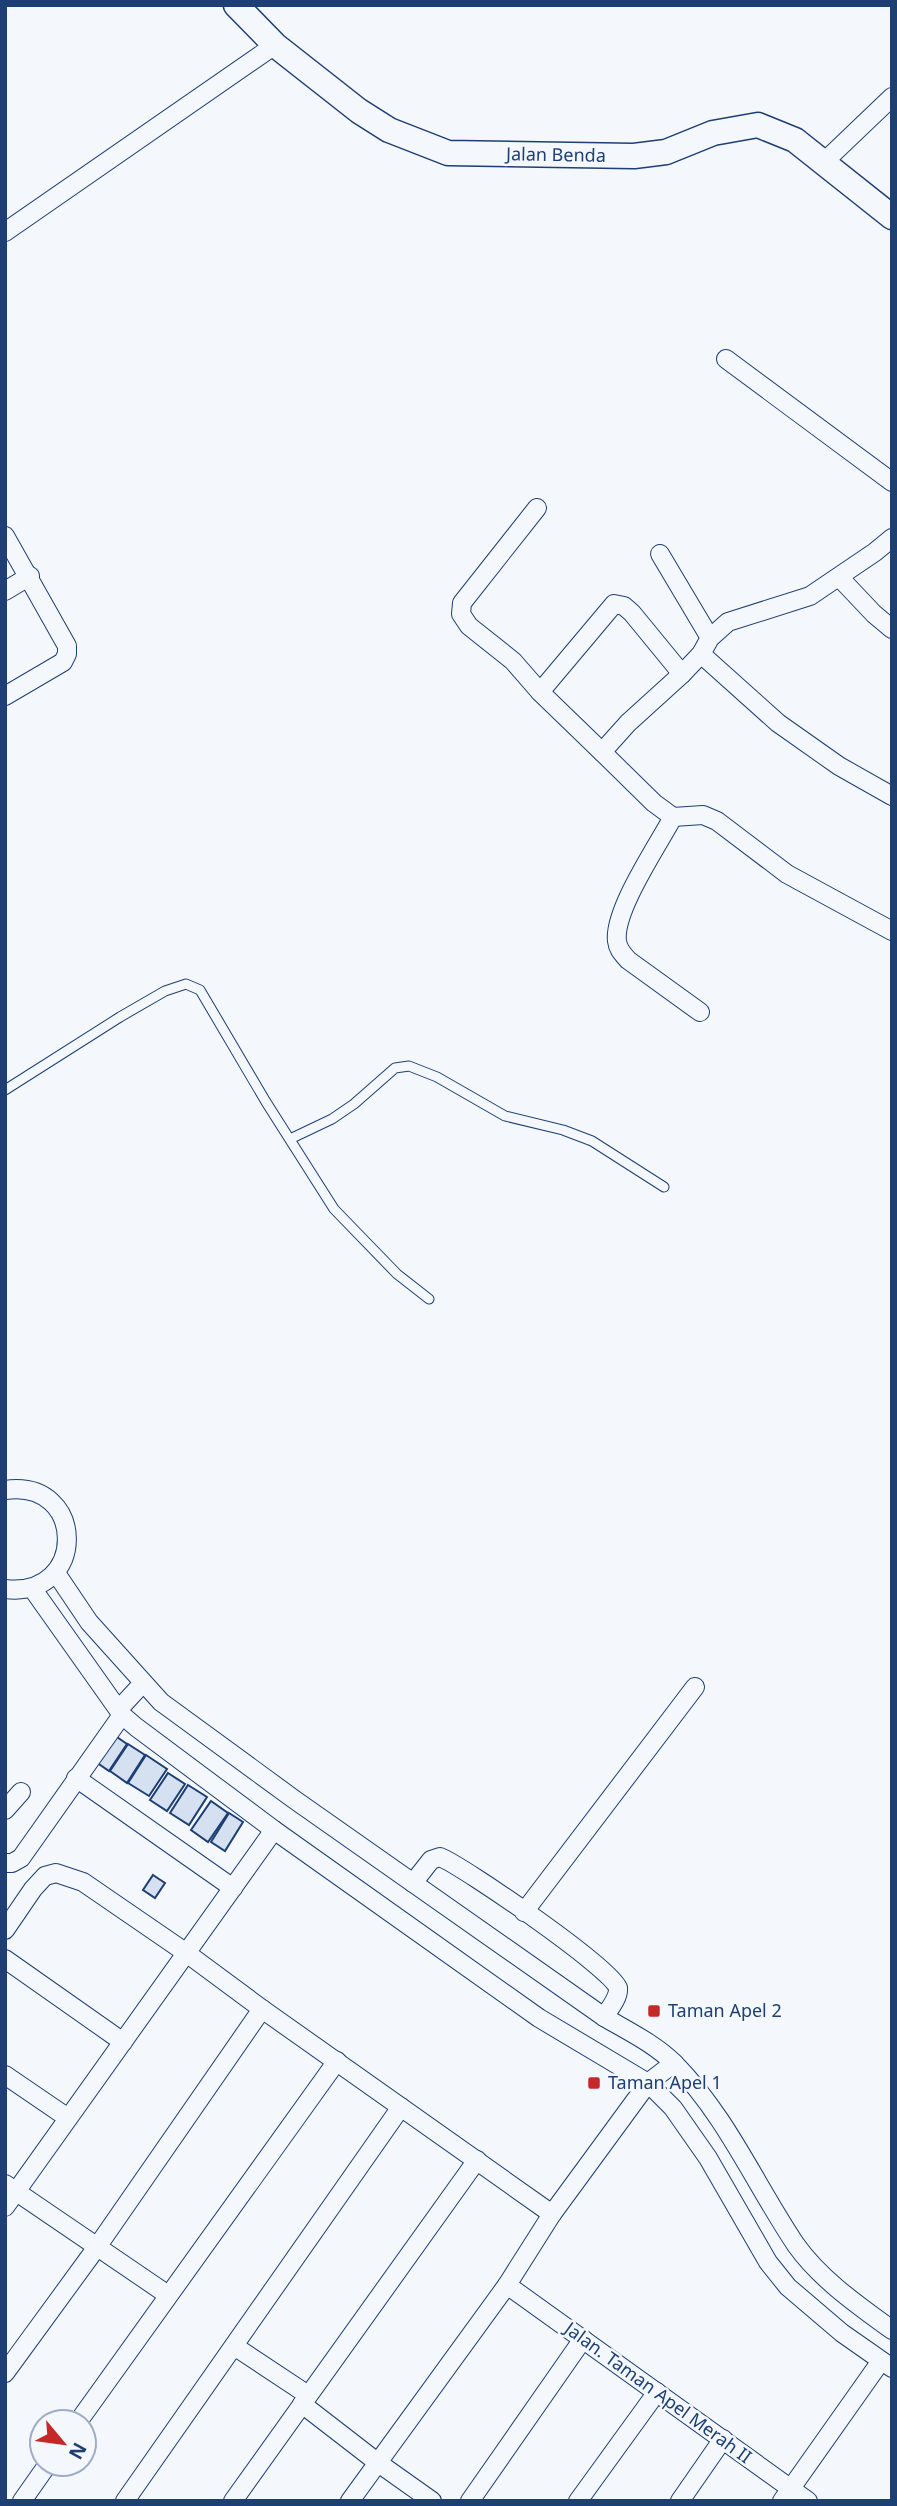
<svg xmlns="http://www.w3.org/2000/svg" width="897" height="2506" font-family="'Noto Sans',sans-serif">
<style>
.building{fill:#d5e0f0;stroke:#1d3f73;stroke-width:2}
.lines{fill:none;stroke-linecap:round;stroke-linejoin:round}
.lane-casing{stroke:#1d3f73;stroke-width:11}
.street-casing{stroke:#1d3f73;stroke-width:20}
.secondary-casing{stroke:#1d3f73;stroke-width:27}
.lane{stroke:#f4f7fb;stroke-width:9}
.street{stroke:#f4f7fb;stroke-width:18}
.secondary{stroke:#f4f7fb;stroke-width:24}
.poi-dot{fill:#c62828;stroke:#f4f7fb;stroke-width:2.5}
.labels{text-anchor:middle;stroke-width:5;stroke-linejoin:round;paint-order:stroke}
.street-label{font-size:18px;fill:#1d3f73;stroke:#f4f7fb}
.poi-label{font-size:18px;fill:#1d3f73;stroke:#f4f7fb;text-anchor:start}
</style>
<rect width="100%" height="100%" fill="#f4f7fb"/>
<g class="building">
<polygon points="114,1735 127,1744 109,1771 96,1762"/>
<polygon points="128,1744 145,1755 127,1783 110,1771"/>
<polygon points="146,1755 167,1769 149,1796 128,1783"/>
<polygon points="168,1773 185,1784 167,1811 150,1800"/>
<polygon points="188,1785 207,1797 189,1825 170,1813"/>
<polygon points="211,1801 228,1813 208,1842 191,1830"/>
<polygon points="229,1813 243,1822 225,1851 211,1842"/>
<polygon points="153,1875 165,1883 155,1898 143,1890"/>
</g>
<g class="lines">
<g class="lane-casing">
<g id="lane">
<polyline points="5,1090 120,1017 165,991 186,984 200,990 266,1102 334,1209 397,1274 429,1299"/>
<polyline points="290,1139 332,1119 354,1104 395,1068 409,1066 437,1077 505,1116 563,1130 592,1141 664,1187"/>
</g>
</g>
<g class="street-casing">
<g id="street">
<polyline points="824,162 892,97"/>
<polyline points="5,232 275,45"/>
<polyline points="726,359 892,482"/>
<polyline points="537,508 462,603 461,614 469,626 513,661 540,692 602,752 628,723 682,674 701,654 710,638 728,622 810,596 875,552 892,538"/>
<polyline points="5,536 67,646 67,654 63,662 5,696"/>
<polyline points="660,554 710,638"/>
<polyline points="839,577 874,614 892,629"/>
<polyline points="5,591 30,576"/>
<polyline points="701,654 778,723 839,766 892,796"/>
<polyline points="540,692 614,604 624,606 632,613 682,674"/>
<polyline points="602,752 654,803 673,817 703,815 717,821 787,874 892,931"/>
<path d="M673,817c-15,28 -60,94 -56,124 1,9 6,13 11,19l72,52"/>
<path d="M5,1490c82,-12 83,109 0,99"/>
<path d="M56,1573l33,49 72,80 134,98 309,217c24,14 51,27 71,47 52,53 80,120 121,181 24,34 63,61 96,85"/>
<polyline points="32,1588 122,1715 136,1727 274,1830 539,2018 648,2083 673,2108 708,2158 768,2262 788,2287 842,2333 892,2368"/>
<polyline points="119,1709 143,1683"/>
<polyline points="76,1778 233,1888"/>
<polyline points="5,1810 21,1792"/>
<polyline points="5,1863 12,1863 21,1858 122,1715"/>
<path d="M413,1883l18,-23 9,-3c23,9 174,113 178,131 1,10 -9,21 -14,29"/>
<polyline points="524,1912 695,1687"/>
<polyline points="5,1930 33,1889 45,1876 56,1873 83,1882 185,1952 262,2009 552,2214"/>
<polyline points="5,1959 123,2042"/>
<polyline points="5,2075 68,2118"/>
<polyline points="5,2184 168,2295"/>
<polyline points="5,2207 274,1830"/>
<polyline points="507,2285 808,2501"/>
<polyline points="234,2346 308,2395"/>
<polyline points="5,2373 97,2247 262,2009"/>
<polyline points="302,2404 377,2462 432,2501"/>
<polyline points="78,2422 337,2061"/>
<polyline points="22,2501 48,2464"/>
<polyline points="125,2501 401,2107"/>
<polyline points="233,2501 477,2160"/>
<polyline points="350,2501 507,2285 552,2214 648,2083 674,2063"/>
<polyline points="470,2501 583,2339"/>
<polyline points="578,2501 657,2392"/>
<polyline points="680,2501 723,2439"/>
<polyline points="782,2501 881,2361"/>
</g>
</g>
<g class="secondary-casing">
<polyline id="secondary" points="236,5 275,45 359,111 389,130 448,153 634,156 666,152 713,133 758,125 795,140 892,217"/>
</g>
<use href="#lane" class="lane"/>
<use href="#street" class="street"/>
<use href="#secondary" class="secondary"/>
</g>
<g class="poi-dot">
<rect x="647" y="2004" width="14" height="14" rx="3.5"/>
<rect x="587" y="2076" width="14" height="14" rx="3.5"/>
</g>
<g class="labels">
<g class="street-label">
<text transform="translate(556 155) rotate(1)" y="6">Jalan Benda</text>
<text transform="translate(658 2393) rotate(36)" y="6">Jalan. Taman Apel Merah II</text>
</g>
<g class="poi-label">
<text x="668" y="2017">Taman Apel 2</text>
<text x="608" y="2089">Taman Apel 1</text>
</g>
</g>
<rect width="897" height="2506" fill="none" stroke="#1d3f73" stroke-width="14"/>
<g transform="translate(63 2443) rotate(119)"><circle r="33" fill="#f4f7fb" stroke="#9eadc5" stroke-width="2"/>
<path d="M0-5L12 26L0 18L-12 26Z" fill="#c62828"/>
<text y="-10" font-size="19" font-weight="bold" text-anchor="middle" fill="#1d3f73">N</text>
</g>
</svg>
